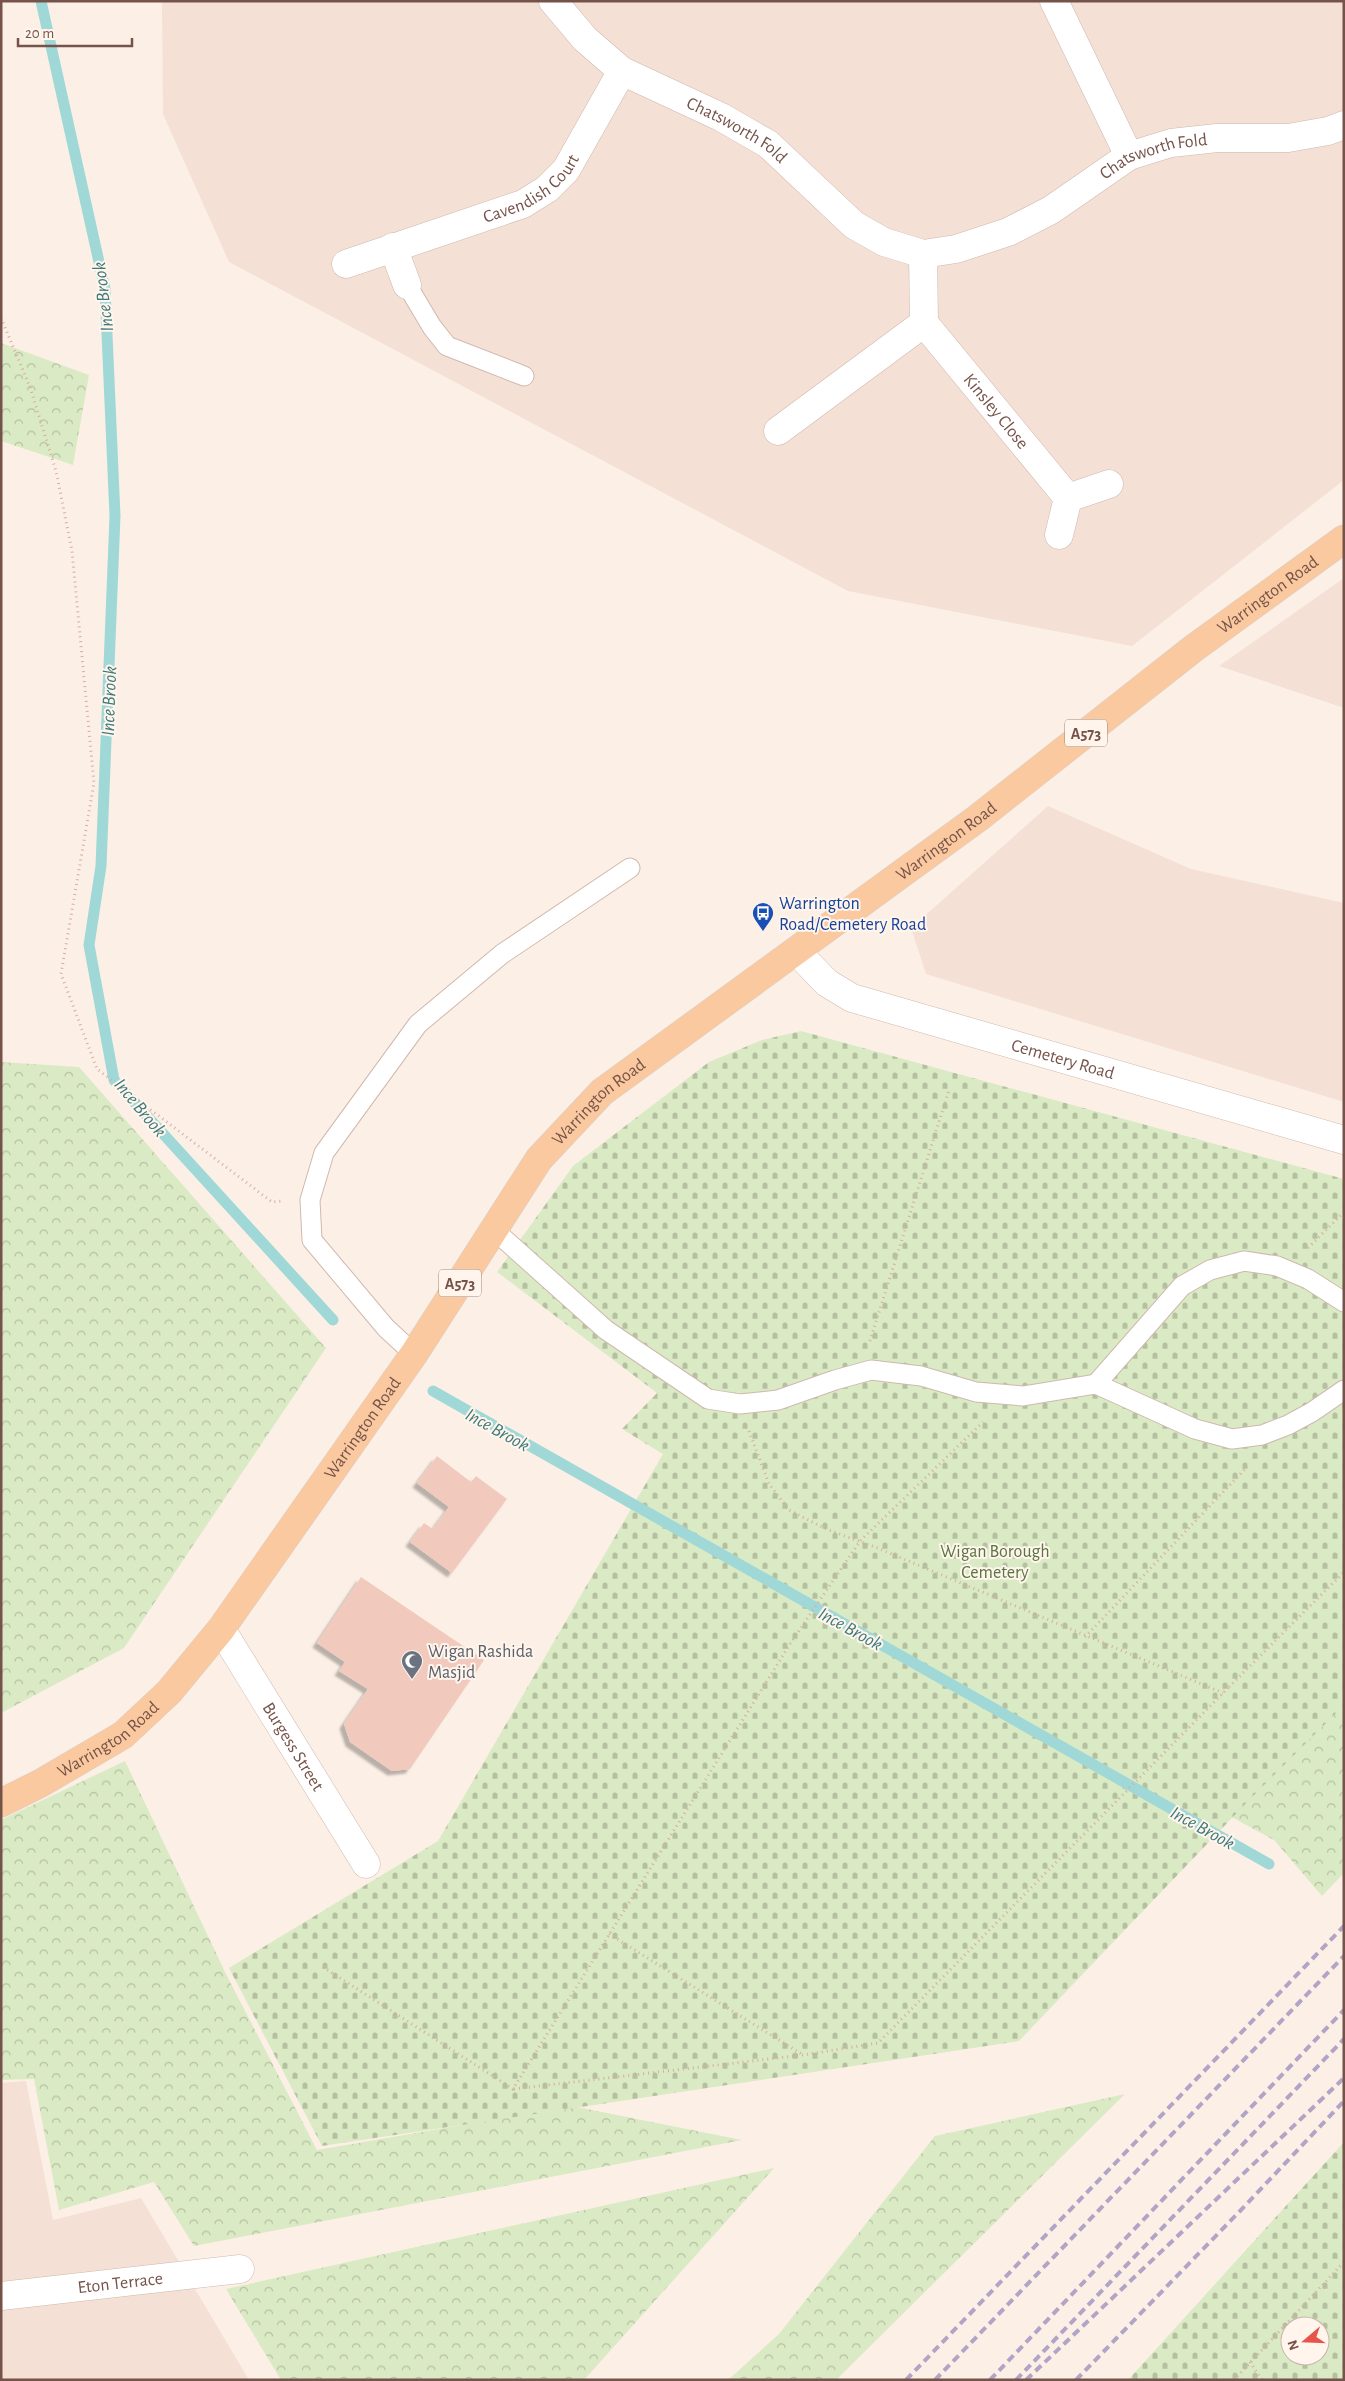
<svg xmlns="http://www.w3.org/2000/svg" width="1345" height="2381" font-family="'Alegreya Sans',sans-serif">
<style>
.residential{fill:#f4e0d4}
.forest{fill:url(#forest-crowns)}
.cemetery{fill:url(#cemetery-stones);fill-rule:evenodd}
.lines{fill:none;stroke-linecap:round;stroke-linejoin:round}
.stream{stroke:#a0d8d7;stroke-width:11}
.building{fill:#f2cabd;filter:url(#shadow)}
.lane-casing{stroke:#d0b8ae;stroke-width:21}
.street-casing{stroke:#d0b8ae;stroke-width:29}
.primary-casing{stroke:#d9cfcc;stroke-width:29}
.path{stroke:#d7ada0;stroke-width:3;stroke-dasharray:1 4;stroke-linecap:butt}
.lane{stroke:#fff;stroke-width:19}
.street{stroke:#fff;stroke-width:28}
.primary{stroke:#fbc99f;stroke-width:28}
.rail{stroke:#b1a4c6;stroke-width:4;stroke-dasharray:8 5;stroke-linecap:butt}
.labels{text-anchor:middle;stroke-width:4;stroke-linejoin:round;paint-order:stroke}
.shield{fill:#fff5ec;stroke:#9f847b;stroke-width:1}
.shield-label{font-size:16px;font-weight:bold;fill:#76534a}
.street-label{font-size:18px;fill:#76534a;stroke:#fff5ec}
.transit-label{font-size:18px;fill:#164399;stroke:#fff5ec;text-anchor:start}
.park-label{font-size:18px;fill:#587640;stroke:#fff5ec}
.worship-label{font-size:18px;fill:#5b616d;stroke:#fff5ec;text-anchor:start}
.water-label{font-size:19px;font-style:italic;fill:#3e7b7b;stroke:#fff5ec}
</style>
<defs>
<pattern id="forest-crowns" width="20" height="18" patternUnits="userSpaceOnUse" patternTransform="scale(1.25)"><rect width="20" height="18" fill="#daeac4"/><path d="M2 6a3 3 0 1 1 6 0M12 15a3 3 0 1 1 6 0" fill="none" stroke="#b5c0a1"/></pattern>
<pattern id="cemetery-stones" width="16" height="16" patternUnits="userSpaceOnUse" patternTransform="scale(1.25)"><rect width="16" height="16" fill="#daeac4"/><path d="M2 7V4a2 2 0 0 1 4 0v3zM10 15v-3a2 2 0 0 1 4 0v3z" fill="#b5c0a1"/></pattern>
<filter id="shadow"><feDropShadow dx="-4.5" dy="4.5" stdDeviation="1" flood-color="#0004"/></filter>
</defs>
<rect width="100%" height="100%" fill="#fcf0e6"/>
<g class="residential">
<polygon points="162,1 1344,1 1344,480 1132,646 848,591 229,262 163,114"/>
<polygon points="1344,578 1344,708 1219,666"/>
<polygon points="1048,806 1191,869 1344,903 1344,1102 926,974 911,928"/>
<polygon points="26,2081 53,2220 141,2198 249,2380 1,2380 1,2083"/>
</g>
<g class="forest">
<polygon points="1,343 89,375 73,465 1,441"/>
<polygon points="1,1062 79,1067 326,1348 124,1648 1,1713"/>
<polygon points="1344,1591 1344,1873 1322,1896 1274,1840 1033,1709"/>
<polygon points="125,1761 226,1974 317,2150 572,2106 742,2140 194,2246 154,2182 59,2210 34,2079 1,2080 1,1820"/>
<polygon points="1125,2094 836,2380 728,2380 779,2334 935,2136"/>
<polygon points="774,2168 584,2380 281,2380 226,2289"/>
</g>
<g class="cemetery">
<polygon points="801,1031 1344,1179 1344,1705 1250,1799 1019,2041 322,2146 229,1968 438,1841 663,1454 622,1429 657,1393 497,1272 573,1166 709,1062 762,1040"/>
<path d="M1344,2142v238h-216zM1290,2326h30v30h-30z"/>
</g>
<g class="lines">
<g class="stream">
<polyline points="41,1 105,289 115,516 101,866 89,945 114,1080 333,1320"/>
<polyline points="433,1391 1269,1864"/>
</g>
</g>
<g class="building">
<polygon points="437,1456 471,1482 476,1476 507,1499 452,1573 410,1542 424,1523 433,1529 449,1507 417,1483"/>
<polygon points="361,1577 484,1660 410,1769 392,1771 350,1742 344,1724 368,1689 339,1671 345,1662 317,1643"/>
</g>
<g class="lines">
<g class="lane-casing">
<g id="lane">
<polyline points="407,285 432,327 447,346 524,376"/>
<polyline points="494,1230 606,1330 708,1399 740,1404 778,1400 835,1380 871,1370 921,1376 976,1392 1023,1396 1096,1384 1195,1429 1232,1439 1262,1435 1288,1425 1312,1412 1344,1390"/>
<polyline points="414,1354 386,1328 312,1240 310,1200 324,1153 418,1024 502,954 630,868"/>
<polyline points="1096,1384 1182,1286 1210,1270 1244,1261 1277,1266 1308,1279 1344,1302"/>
</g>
</g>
<g class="street-casing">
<g id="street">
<path id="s1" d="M553,1l32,38 37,32 99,46 47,27 86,81 30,17 39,12 33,-5 52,-17 43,-22 78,-54 42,-13 46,-5h71l40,-7 16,-6"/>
<polyline points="1054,1 1129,156"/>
<polyline points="393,247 407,285"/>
<path id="s2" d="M346,264l177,-60 24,-15 19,-19 56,-99"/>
<path id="s3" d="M924,323l144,175"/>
<polyline points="778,431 924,323 923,254"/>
<polyline points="1059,535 1068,498 1109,484"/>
<path id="s4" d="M797,952l30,31 25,15 492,142"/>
<path id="s5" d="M221,1629l145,235"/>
<path id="s6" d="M1,2296l239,-27"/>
</g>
</g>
<g class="primary-casing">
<g id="primary">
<path id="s7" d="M1,1803l40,-20 82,-48 46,-43 52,-63 193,-275 125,-195 63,-67 376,-274 216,-170 150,-109"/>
</g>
</g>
<g class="path">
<polyline points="1,318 30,387 56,471 72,551 94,783 61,974 97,1069 272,1202 282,1201"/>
<polyline points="1308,1248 1344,1212"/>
<polyline points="870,1341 949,1090"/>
<polyline points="749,1431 769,1484 789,1510 826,1529 875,1547 1223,1693"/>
<polyline points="1085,1637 1247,1467"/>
<polyline points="1229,1687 1344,1572"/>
<polyline points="609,1934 803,2055"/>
<polyline points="323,1967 513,2089 790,1644 860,1541 983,1422"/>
<polyline points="514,2089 803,2055 878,2043 1230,1686"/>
<polyline points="1250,2362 1262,2380"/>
<polyline points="1234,2380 1344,2262"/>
</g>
<use href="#lane" class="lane"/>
<use href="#street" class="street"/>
<use href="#primary" class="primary"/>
<g class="rail">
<polyline points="906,2380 1344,1926"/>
<polyline points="935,2380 1344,1956"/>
<polyline points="990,2380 1344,2010"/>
<polyline points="1016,2380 1344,2039"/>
<polyline points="1026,2380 1344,2078"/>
<polyline points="1076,2380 1240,2211 1344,2101"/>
</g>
</g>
<defs>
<g id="bus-pin" transform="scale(1.125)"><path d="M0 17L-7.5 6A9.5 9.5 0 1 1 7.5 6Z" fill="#1a4fb4" stroke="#fff5ec"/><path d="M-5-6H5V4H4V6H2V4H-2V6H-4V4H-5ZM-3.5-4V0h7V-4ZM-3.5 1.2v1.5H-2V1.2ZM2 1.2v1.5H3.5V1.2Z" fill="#fff"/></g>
<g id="mosque-pin" transform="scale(1.125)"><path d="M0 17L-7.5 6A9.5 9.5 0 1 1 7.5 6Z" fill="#6b7280" stroke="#fff5ec"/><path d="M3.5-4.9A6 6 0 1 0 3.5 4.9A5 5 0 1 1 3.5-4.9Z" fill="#fff"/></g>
</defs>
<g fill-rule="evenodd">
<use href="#bus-pin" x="763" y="913"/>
<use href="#mosque-pin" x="412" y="1661"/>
</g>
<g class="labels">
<g class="shield">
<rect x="1065" y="719.5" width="42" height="27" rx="4"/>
<rect x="439" y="1269.5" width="42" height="27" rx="4"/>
</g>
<g class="shield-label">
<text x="1086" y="739">A573</text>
<text x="460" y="1289">A573</text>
</g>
<g class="street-label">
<text dy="6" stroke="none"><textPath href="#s1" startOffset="228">Chatsworth Fold</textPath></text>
<text dy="6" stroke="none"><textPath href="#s1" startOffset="710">Chatsworth Fold</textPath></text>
<text dy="6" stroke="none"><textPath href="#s2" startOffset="202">Cavendish Court</textPath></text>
<text dy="6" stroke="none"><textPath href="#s3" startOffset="114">Kinsley Close</textPath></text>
<text dy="6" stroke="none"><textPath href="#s7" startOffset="1775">Warrington Road</textPath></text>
<text dy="6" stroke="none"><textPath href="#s7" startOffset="1370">Warrington Road</textPath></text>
<text dy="6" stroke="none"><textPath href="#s4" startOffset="292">Cemetery Road</textPath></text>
<text dy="6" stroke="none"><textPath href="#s7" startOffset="935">Warrington Road</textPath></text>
<text dy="6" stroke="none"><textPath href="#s7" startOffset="530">Warrington Road</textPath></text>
<text dy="6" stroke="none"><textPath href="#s7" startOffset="125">Warrington Road</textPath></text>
<text dy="6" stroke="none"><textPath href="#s5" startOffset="138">Burgess Street</textPath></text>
<text dy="6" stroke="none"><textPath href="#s6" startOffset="120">Eton Terrace</textPath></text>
</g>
<g class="transit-label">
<text x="779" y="909">Warrington<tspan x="779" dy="21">Road/Cemetery Road</tspan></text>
</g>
<g class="park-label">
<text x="995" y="1557">Wigan Borough<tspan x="995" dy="21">Cemetery</tspan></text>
</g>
<g class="worship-label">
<text x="428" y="1657">Wigan Rashida<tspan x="428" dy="21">Masjid</tspan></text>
</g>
<g class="water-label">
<text transform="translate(102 297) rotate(-97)" y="7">Ince Brook</text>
<text transform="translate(108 701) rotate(-88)" y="7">Ince Brook</text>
<text transform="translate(141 1107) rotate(50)" y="7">Ince Brook</text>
<text transform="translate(498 1429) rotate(29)" y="7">Ince Brook</text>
<text transform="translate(851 1628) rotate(29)" y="7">Ince Brook</text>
<text transform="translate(1203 1827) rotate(29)" y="7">Ince Brook</text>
</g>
</g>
<rect width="1345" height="2381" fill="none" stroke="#76534a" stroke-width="5"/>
<g transform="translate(1305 2341) rotate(251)"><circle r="24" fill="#fff5ec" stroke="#c8b4ab"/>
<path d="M0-4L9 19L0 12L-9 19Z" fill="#e6544b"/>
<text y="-8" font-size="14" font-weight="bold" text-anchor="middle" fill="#76534a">N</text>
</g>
<path d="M18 38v8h114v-8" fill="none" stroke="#76534a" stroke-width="2.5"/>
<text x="25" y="38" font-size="15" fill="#76534a" stroke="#fff5ec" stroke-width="4" paint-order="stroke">20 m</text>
</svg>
